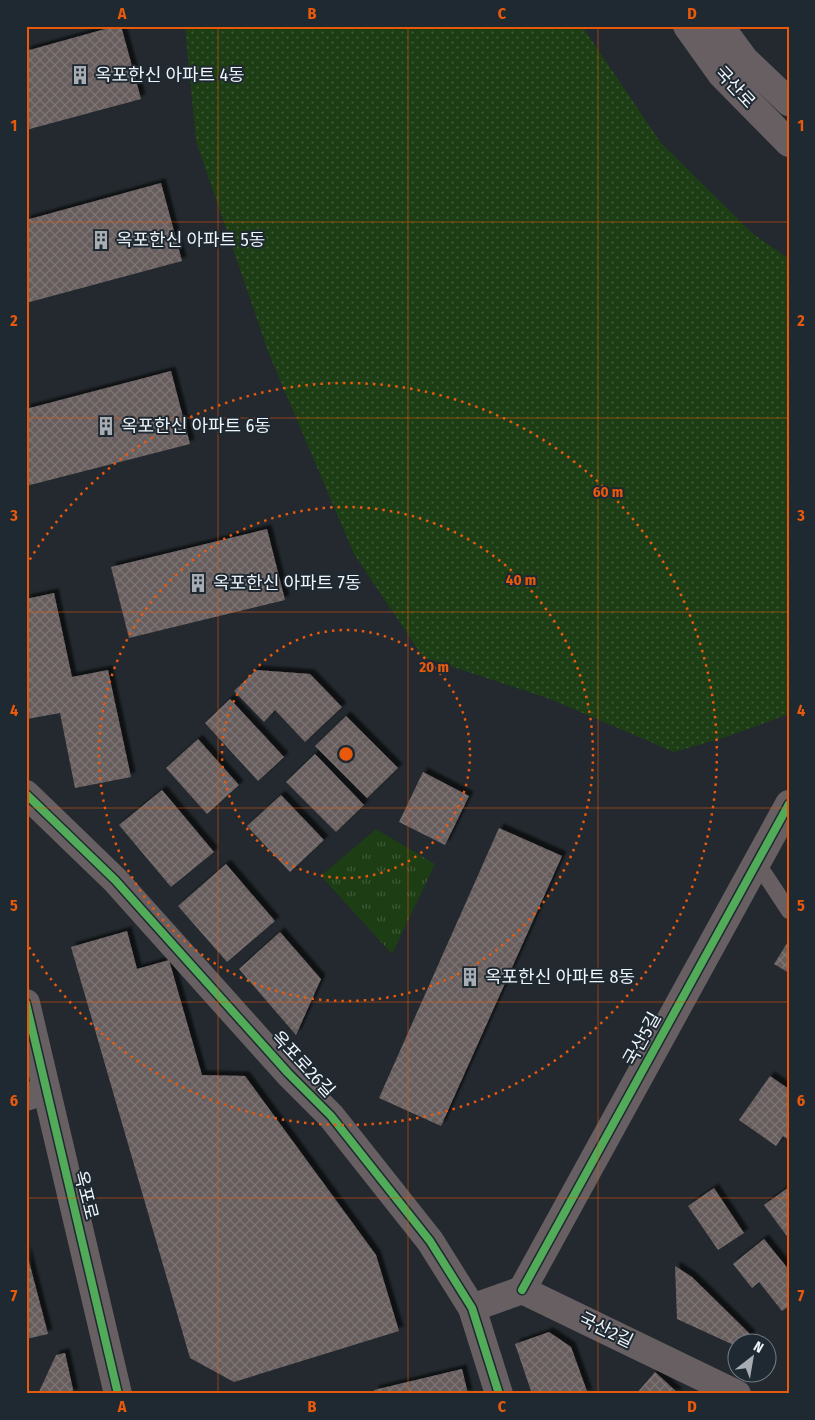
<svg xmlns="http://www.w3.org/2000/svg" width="815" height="1420" font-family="'Fira Sans Condensed','Noto Sans KR',sans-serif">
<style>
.grass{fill:url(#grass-dots)}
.park{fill:url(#park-tufts)}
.building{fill:url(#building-cross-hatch);filter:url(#shadow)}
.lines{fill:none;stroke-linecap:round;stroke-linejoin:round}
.service{stroke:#675f62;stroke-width:16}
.minor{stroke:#675f62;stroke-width:28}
.tertiary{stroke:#675f62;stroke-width:28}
.cycleway-casing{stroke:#1f2932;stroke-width:11}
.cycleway{stroke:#51ab58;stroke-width:8}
.grid{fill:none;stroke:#e8590c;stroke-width:1;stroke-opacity:0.55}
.ring{fill:none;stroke:#e8590c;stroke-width:2.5;stroke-dasharray:2.5 5}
.labels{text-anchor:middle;stroke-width:4;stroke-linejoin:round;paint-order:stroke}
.poi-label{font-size:18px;fill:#eef4fa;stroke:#1f2932;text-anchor:start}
.street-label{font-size:18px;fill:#eef4fa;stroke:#1f2932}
.centre{fill:#e8590c;stroke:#1f2932;stroke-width:2.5}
.ring-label{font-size:15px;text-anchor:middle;font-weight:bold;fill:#e8590c;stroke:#1f2932;stroke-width:4;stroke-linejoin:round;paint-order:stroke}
.neatline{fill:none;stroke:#e8590c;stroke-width:2}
.grid-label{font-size:16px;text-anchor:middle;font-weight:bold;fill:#e8590c}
</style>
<defs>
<pattern id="grass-dots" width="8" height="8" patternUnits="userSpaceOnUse" patternTransform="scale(1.25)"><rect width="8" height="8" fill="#1d3d15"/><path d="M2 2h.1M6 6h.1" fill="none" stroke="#3e5a38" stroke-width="1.8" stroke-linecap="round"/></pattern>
<pattern id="park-tufts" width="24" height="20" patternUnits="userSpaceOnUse" patternTransform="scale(1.25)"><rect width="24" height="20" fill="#1d3d15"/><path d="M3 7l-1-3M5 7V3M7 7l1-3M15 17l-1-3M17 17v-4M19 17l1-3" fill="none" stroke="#3e5a38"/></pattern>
<pattern id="building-cross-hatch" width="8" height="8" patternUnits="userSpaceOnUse" patternTransform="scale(1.25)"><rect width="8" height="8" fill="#675d5d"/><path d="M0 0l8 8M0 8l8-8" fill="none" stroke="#7d7575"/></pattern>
<filter id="shadow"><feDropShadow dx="4.5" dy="-4.5" stdDeviation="1" flood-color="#0009"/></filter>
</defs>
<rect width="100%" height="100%" fill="#23292e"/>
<polygon class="grass" points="185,26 582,26 661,143 752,233 789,259 789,714 729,736 674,752 550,699 423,657 354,554 269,354 196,141"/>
<polygon class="park" points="376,829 435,864 392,954 321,876"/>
<g class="building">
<polygon points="116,26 121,26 141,99 26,130 26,51"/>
<polygon points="161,183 182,261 26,303 26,220"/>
<polygon points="171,371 190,444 26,486 26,409"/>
<polygon points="267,529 285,600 129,638 111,567"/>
<polygon points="54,593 72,677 108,670 131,777 75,788 60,713 27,719 26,599"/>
<polygon points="256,670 310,674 342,707 305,742 275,710 264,722 234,691"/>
<polygon points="230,699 284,757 258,781 205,723"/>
<polygon points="346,716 398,768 367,798 315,746"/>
<polygon points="198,739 239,785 207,814 166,768"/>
<polygon points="315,754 364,805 336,832 286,782"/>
<polygon points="423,772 469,796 445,845 399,822"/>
<polygon points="162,790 214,852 171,887 119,825"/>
<polygon points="281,795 324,840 290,872 247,826"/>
<polygon points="499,828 562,856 441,1126 379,1098"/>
<polygon points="226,864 275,921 227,962 178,906"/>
<polygon points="127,931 137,969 169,960 202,1075 245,1076 376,1255 399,1331 234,1382 190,1358 71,947"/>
<polygon points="280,932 321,979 296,1035 239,969"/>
<polygon points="789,940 789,973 774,964"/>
<polygon points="770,1076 789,1089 789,1140 783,1136 776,1146 739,1120"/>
<polygon points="789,1187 789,1239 764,1205"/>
<polygon points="714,1188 744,1233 718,1250 688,1206"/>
<polygon points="764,1239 789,1270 789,1306 782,1311 759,1282 752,1288 733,1264"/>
<polygon points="26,1250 48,1334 26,1339"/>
<polygon points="675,1266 692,1277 751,1335 747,1342 738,1342 738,1347 677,1319"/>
<polygon points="549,1332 571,1347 588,1394 532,1394 515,1344"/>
<polygon points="65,1353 74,1394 38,1394 56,1355"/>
<polygon points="462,1369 468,1394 375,1394 374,1390"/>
<polygon points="655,1372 679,1394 636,1394"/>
</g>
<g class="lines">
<polyline class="service" points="756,861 789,911"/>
<g class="minor">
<polyline points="26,794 115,880 288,1073 331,1116 430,1241 472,1308 499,1394"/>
<polyline points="26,1097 45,1091"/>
<polyline points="522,1290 789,804"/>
<polyline points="472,1308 522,1290 737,1394"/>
</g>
<g class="tertiary">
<polyline points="687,26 722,75 789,143"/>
<polyline points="720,26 745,60 789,102"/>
<polyline points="26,1003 118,1394"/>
</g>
<g class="cycleway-casing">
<g id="cycleway">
<polyline points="26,794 115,880 288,1073 331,1116 430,1241 472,1308 499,1394"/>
<polyline points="26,1003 118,1394"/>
<polyline points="522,1290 789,804"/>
</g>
</g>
<use href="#cycleway" class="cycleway"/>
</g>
<path class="grid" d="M218,26v1368M408,26v1368M598,26v1368M26,222h763M26,418h763M26,612h763M26,808h763M26,1002h763M26,1198h763"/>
<g class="ring">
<circle cx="346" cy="754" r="124"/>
<circle cx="346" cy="754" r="247"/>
<path d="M26 566A371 371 0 1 1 26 942"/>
</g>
<defs>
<g id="building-bare" transform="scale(1.5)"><path d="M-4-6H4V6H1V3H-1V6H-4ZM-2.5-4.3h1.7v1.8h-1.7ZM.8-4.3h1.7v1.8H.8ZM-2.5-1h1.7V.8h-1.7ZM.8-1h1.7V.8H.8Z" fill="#a7adb3" stroke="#1f2932" stroke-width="2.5" paint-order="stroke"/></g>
</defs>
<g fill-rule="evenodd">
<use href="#building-bare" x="80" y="75"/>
<use href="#building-bare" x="101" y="240"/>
<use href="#building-bare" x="106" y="426"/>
<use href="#building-bare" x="198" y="583"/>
<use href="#building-bare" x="470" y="977"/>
</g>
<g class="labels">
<g class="poi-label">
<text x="95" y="81">옥포한신 아파트 4동</text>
<text x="116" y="246">옥포한신 아파트 5동</text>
<text x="121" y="432">옥포한신 아파트 6동</text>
<text x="213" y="589">옥포한신 아파트 7동</text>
<text x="485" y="983">옥포한신 아파트 8동</text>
</g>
<g class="street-label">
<text transform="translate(735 87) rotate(47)" y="6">국산로</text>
<text transform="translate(642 1039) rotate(-61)" y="6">국산5길</text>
<text transform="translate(303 1064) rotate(47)" y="6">옥포로26길</text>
<text transform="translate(86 1195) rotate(76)" y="6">옥포로</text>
<text transform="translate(606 1330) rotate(26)" y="6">국산2길</text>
</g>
</g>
<circle cx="346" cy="754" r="8" class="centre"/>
<g class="ring-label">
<text x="608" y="497">60 m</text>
<text x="521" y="585">40 m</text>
<text x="434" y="672">20 m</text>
</g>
<rect width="815" height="1420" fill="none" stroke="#1f2932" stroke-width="55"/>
<g transform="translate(752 1358) rotate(31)"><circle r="24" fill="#1f2932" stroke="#727a82"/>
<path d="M0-4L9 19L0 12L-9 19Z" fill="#a7adb3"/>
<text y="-8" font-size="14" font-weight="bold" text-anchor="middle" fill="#eef4fa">N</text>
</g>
<rect x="28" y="28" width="760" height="1364" class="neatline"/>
<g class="grid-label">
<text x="122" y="19">A</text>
<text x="312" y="19">B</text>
<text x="502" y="19">C</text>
<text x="692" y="19">D</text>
<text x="14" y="131">1</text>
<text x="801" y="131">1</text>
<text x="14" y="326">2</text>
<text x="801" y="326">2</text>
<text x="14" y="521">3</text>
<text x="801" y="521">3</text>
<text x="14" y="716">4</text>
<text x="801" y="716">4</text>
<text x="14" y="911">5</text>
<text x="801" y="911">5</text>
<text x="14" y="1106">6</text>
<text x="801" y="1106">6</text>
<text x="14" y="1301">7</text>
<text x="801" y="1301">7</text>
<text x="122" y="1412">A</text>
<text x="312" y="1412">B</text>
<text x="502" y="1412">C</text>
<text x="692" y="1412">D</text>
</g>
</svg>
